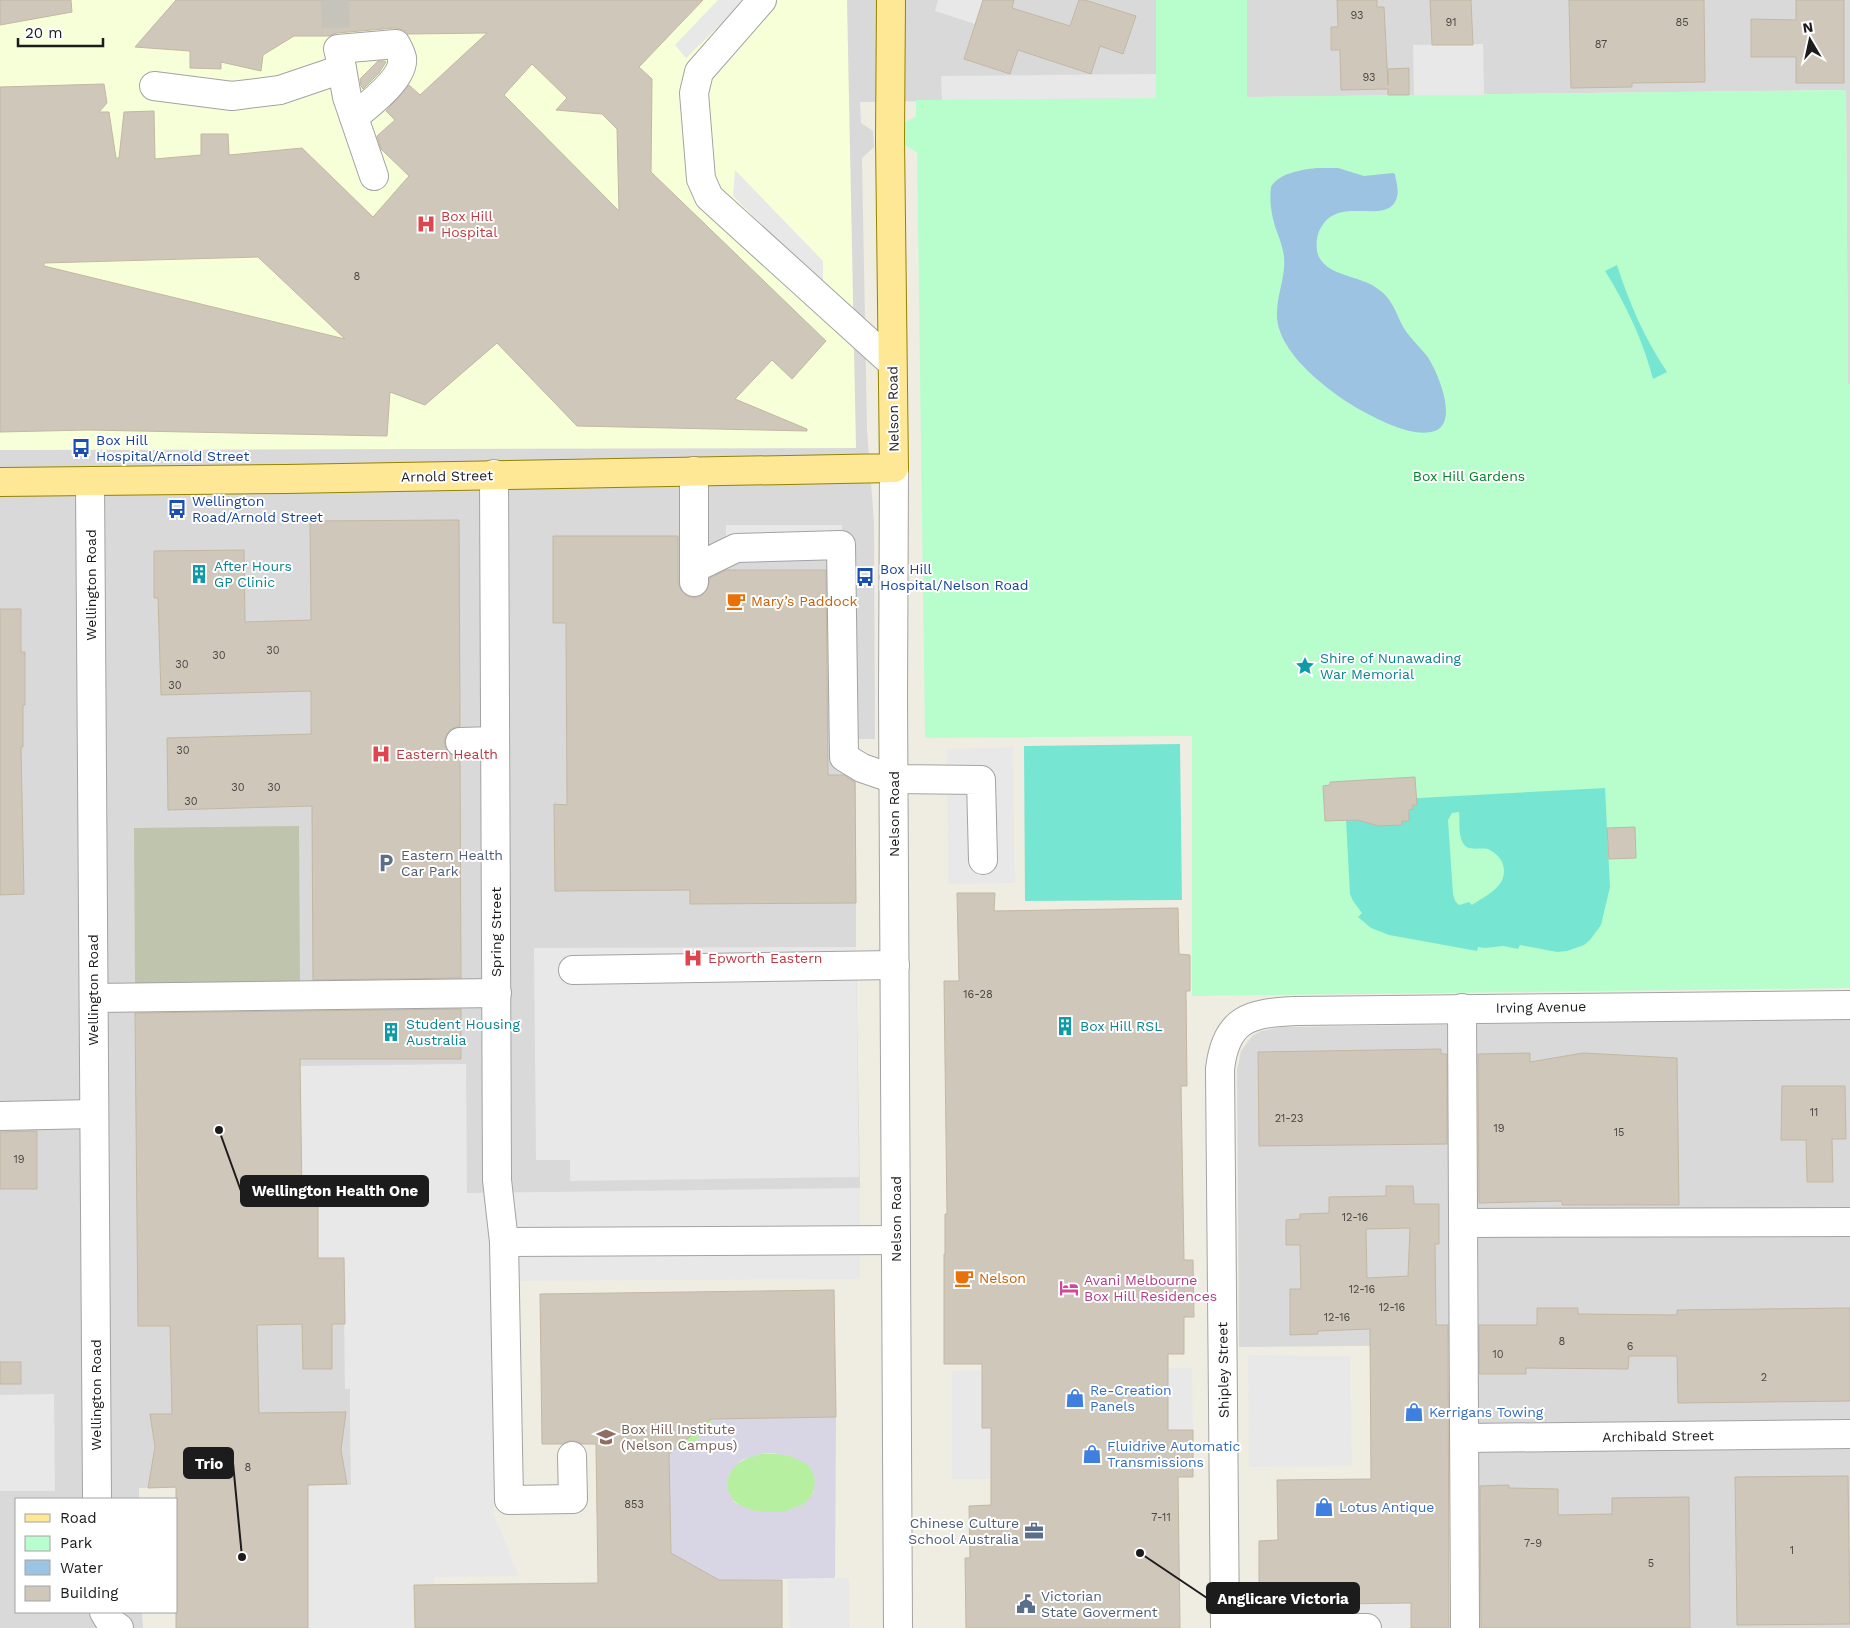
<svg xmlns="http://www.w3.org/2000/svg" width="1850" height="1628" font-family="'Work Sans',sans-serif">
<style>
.residential{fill:#dad9d9}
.education{fill:#f7ffd9}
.construction{fill:#bfc4ac}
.grass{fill:#b7efa1}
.park{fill:#b8fecd}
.pitch{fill:#76e6d2;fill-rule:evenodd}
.parking{fill:#e8e8e8}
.plaza{fill:#d8d5e5;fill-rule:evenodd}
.water{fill:#9cc3e1}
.building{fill:#cfc7ba;stroke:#c2b7a2;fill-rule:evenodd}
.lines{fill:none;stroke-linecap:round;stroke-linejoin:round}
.minor-tunnel{stroke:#c5c3ba;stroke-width:28;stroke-dasharray:28 14;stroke-linecap:butt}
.minor-casing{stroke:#a3a3a3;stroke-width:30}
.major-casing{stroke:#948300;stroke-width:30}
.minor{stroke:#fff;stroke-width:28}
.major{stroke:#ffe895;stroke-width:28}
.labels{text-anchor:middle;stroke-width:4;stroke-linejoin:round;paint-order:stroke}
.number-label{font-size:11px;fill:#494744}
.health-label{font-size:14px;fill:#be3a42;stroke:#fff;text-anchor:start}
.street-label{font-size:14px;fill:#1c1c1c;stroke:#fff}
.transit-label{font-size:14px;fill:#164399;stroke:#fff;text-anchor:start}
.park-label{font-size:14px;fill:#018327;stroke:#fff}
.culture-label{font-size:14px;fill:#0d838f;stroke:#fff;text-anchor:start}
.food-label{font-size:14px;fill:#c56008;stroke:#fff;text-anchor:start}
.service-label{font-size:14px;fill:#4e5e75;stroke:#fff;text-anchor:start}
.hotel-label{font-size:14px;fill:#b23c85;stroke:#fff;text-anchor:start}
.shop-label{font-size:14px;fill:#366cbe;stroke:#fff;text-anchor:start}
.education-label{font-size:14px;fill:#785e54;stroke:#fff;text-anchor:start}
.leader{fill:none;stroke:#1c1c1c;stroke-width:2}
.callout-dot{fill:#1c1c1c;stroke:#fff;stroke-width:2}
.callout{fill:#1c1c1c;stroke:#1c1c1c;stroke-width:2}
.callout-label{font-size:15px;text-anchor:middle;font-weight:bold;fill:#fff}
</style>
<rect width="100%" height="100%" fill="#efede1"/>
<g class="residential">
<polygon points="0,0 1156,0 1156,98 860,102 861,123 873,131 874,147 862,158 867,430 874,522 875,739 856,739 856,947 860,1188 344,1258 345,1388 350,1388 351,1485 139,1488 139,1499 16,1499 16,1612 142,1612 143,1628 0,1628"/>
<polygon points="1247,0 1850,0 1850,384 1848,384 1846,90 1246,97"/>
<polygon points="1850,1019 1850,1628 1458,1628 1456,1345 1239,1347 1237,1070 1241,1051 1252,1036 1261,1031 1282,1027"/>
</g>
<polygon class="education" points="0,0 847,0 856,448 0,450"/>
<polygon class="construction" points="299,826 300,988 135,989 134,828"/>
<g class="grass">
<polygon points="711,1419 711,1425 695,1442 688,1452 677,1447"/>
<path d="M760,1454c20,-1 54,1 55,27 3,45 -99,41 -87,-3 4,-15 19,-20 32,-24z"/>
</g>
<polygon class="park" points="1156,0 1247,0 1247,97 1846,90 1848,384 1850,384 1850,988 1192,996 1192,736 925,738 917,153 904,144 904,123 916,116 916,100 1156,98"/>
<g class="pitch">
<path d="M1617,265c12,38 28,74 50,107l-14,7c-10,-38 -27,-75 -48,-108z"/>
<polygon points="1180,744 1182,900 1025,901 1024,746"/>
<path d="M1605,788l5,99 -9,38 -11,15 -6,5 -17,6 -10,1 -37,-7 -2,4 -15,-3 -18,2 -7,-1 -1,4 -88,-16 -18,-7 -13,-11 4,-4 -9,-12 -3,-7 -5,-92zM1459,812c1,9 -1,23 4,31 5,9 16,4 25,6 6,3 11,7 14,13 9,23 -15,33 -30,43l-3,-3 -10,3 -4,-4 -2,-7 -5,-74 4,-7z"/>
</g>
<g class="parking">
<polygon points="718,0 746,0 686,58 675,45"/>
<polygon points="938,0 989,0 981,26 935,11"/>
<polygon points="1483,44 1484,95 1414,95 1413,45"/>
<polygon points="1156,74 1156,98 942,100 941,76"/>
<polygon points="735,170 823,261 823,287 733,196"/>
<polygon points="726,525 842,525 842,540 726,539"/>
<polygon points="1013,747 1015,883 948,884 947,749"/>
<polygon points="856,947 859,1177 570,1181 570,1160 536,1160 534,948"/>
<polygon points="466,1064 467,1193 860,1188 860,1279 491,1281 494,1515 519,1576 434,1577 434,1584 414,1584 414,1628 308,1628 308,1486 351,1485 350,1389 345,1389 344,1259 318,1258 318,1195 302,1195 300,1066"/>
<polygon points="1248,1355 1350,1356 1352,1466 1249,1467"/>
<polygon points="1168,1368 1192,1368 1193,1430 1168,1430"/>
<polygon points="982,1370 982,1427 991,1428 991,1479 952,1479 952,1371"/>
<polygon points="54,1394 55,1491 0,1491 0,1395"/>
<polygon points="849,1578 850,1628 789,1628 788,1580"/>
<polygon points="1411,1603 1411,1628 1259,1628 1259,1605"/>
</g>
<path class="plaza" d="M836,1417l-1,161 -116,2 -48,-27 -2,-99 8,-7 11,5 7,-10 16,-17v-6zM771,1453l19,3 15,7 5,4 5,12 -1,13 -5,7 -7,6 -20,7h-24l-19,-7 -5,-3 -6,-12v-13l3,-6 11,-11 18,-6z"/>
<path class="water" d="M1316,168h22l26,8 29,-3 2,1c1,7 4,16 2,23 -8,30 -57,-2 -75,29 -5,7 -6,16 -5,25 4,23 39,25 55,34 22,13 22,26 33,45 6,9 15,17 22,26 10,14 35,71 4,76 -20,4 -48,-10 -65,-19 -32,-17 -91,-60 -89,-100 0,-19 9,-37 7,-56 -1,-9 -4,-17 -7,-25 -5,-14 -8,-30 -6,-45 8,-14 30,-17 45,-19z"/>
<g class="building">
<polygon points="0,0 71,0 72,12 0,25"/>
<path d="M176,0h527l-64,67 13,12 -1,93 175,169 -34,38 -20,-19 -37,39 72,30v2l-230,-5 -80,-83 -72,62 -35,-13 -3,44 -299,-6 -88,2v-345l104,-3 3,19 -8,9h10l7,46h3l5,-46 30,-1 1,48 46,-4v-21h27l1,21 73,-7 71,69 36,-41 -28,-27 -4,-13 18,-16 -9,-9 23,-26 11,10 67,-62 -79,1 -5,-4 -8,-2 -58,5 -8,3h-35l-31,19 -2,16 -40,-9v7l-31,-1v-17l-55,-4zM532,64l35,34 -11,12 46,4 15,15 2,82 -115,-116zM258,257l87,82 -301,-73v-3z"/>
<polygon points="983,0 1014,0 1012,8 1070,26 1079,0 1085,0 1136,16 1123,54 1100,46 1091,74 1018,50 1010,74 964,59"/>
<polygon points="1337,0 1377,0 1377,7 1384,7 1388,85 1388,69 1409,68 1409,95 1388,95 1388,89 1341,90 1340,50 1331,50 1331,27 1338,27"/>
<polygon points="1430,0 1471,0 1473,45 1432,45"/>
<polygon points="1569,0 1704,0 1705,82 1632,83 1632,87 1571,88"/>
<polygon points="1796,0 1844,0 1844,83 1796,83 1796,57 1751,57 1751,19 1796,20"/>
<polygon points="378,61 384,61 386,62 379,73 363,89 361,86 360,79"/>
<polygon points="459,520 460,726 451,729 447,734 444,742 447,751 452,755 460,758 461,978 313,980 312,806 168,810 167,738 311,734 311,691 161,695 158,598 154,598 154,551 244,550 245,622 311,620 310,521"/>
<polygon points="553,536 678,536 678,582 681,590 687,596 694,598 701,596 707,590 710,578 726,570 826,570 828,775 844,775 855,782 856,903 690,904 690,890 555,891 554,804 567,805 566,623 553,623"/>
<polygon points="0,609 21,609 21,652 25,652 25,705 23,705 23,747 21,747 24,894 0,895"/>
<polygon points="1415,777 1417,805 1412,805 1413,809 1409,810 1409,821 1402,821 1402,825 1379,826 1357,820 1325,821 1323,786 1330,785 1330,782"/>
<polygon points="1635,827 1636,858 1609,859 1607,828"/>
<polygon points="957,893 995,893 994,911 1178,908 1179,954 1190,955 1190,991 1186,991 1187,1086 1181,1086 1184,1260 1193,1260 1194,1317 1184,1317 1184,1354 1168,1354 1168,1430 1193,1430 1193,1477 1178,1477 1180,1628 966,1628 965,1558 970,1558 969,1506 991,1505 991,1428 982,1428 982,1364 944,1364 944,1254 945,1254 945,1214 947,1214 944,981 959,981"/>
<polygon points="461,1009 461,1059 300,1059 302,1195 318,1194 318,1258 344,1258 345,1324 332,1324 332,1369 303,1369 302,1324 257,1325 259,1413 346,1412 341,1450 347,1484 308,1485 308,1628 176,1628 176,1487 148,1488 155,1447 150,1414 172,1414 170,1326 138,1326 135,1013"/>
<polygon points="1441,1049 1441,1054 1447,1054 1447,1144 1259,1146 1258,1052"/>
<polygon points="1530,1053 1530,1062 1583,1053 1677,1058 1679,1205 1562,1205 1562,1201 1479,1203 1478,1054"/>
<polygon points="1782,1086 1845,1086 1846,1139 1832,1139 1833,1182 1807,1182 1806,1140 1781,1140"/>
<polygon points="37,1131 37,1189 0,1189 0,1132"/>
<path d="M1386,1186h27l1,18h25v40h-4l1,81h12l1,303h-38v-25l-152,2v-64l19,-1 -1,-60 94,-1 -1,-150 -52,2v3l-28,1v-46h11l-1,-44h-14v-25l14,-1v-5l29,-1v-16l57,-1zM1410,1228l-2,48 -41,2 -1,-49z"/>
<polygon points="834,1290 836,1417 711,1419 669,1454 671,1553 719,1580 782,1580 782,1628 415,1628 414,1585 598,1583 596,1444 582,1444 572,1440 562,1444 542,1444 540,1294"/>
<polygon points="1537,1308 1578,1308 1578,1314 1677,1315 1677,1310 1850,1308 1850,1401 1678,1403 1677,1356 1629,1356 1628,1369 1526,1368 1526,1374 1479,1374 1479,1325 1537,1325"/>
<rect x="0" y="1362" width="21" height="22"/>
<polygon points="1848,1476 1850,1624 1737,1625 1735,1477"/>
<polygon points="1509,1485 1509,1488 1558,1489 1558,1515 1612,1514 1612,1498 1689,1497 1690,1628 1481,1628 1480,1486"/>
</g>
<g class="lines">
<polyline class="minor-tunnel" points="335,0 336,36"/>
<g class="minor-casing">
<g id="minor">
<polyline points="762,0 699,72 694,93 701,179 709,197 892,363"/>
<path d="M338,49l58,-5c2,4 5,9 6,14 3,20 -35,48 -48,59"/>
<polyline points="339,52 347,97 374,176"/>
<polyline points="154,86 232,96 280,90 342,69"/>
<polyline points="894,468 893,696 898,1628"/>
<polyline points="694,471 694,582"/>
<polyline points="494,474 497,1180 504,1242 509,1500 573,1499 572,1456"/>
<polyline points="90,481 97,1499"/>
<polyline points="695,568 736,548 841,545 844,757 862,768 894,779 981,780 983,860"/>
<polyline points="460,742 495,741"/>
<polyline points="573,970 895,965"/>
<polyline points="94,998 497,993"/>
<polyline points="1462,1008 1465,1628"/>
<polyline points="0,1116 94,1114"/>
<polyline points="1464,1223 1850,1222"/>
<polyline points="504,1242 896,1240"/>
<polyline points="1465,1438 1850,1434"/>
<polyline points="104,1612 110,1622 119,1628"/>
<polyline points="1225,1627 1367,1628"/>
<path d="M1225,1628l-5,-559c6,-51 30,-56 76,-58l554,-6"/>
</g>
</g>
<g class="major-casing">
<polyline id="major" points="0,482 286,479 894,468 890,138 891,0"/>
</g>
<use href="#minor" class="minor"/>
<use href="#major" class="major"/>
</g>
<defs>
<g id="hospital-bare" transform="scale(1.5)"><path d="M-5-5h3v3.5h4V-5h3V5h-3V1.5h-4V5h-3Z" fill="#e0444e" stroke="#fff" stroke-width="2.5" paint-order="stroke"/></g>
<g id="bus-bare" transform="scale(1.5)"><path d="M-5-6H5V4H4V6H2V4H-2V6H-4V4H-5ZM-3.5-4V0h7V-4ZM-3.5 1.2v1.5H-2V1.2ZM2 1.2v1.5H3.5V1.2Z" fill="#1a4fb4" stroke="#fff" stroke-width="2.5" paint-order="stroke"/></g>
<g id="building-bare" transform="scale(1.5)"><path d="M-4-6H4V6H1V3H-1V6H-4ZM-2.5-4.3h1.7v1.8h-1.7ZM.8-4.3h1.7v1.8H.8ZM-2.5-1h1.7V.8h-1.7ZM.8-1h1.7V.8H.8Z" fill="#0f9aa8" stroke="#fff" stroke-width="2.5" paint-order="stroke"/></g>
<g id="cafe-bare" transform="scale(1.5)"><path d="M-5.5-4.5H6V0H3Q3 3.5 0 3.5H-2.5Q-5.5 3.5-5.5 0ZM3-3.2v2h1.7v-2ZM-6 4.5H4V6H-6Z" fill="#e8710a" stroke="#fff" stroke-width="2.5" paint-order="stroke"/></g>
<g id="sight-bare" transform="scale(1.5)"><path d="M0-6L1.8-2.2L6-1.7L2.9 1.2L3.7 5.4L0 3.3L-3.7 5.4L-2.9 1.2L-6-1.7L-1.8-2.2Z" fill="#0f9aa8" stroke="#fff" stroke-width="2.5" paint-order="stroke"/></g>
<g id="parking-bare" transform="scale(1.5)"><path d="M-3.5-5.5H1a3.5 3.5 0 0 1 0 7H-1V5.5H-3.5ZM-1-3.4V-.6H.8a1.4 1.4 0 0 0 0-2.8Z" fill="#5c6f8a" stroke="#fff" stroke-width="2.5" paint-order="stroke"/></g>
<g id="hotel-bare" transform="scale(1.5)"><path d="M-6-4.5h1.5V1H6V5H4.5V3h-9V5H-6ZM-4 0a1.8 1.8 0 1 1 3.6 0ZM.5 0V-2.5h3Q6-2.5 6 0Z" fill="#d1479c" stroke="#fff" stroke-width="2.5" paint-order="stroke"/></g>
<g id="shop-bare" transform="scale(1.5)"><path d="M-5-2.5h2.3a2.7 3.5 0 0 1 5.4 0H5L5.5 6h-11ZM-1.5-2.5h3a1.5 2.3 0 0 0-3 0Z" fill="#3f7fe0" stroke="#fff" stroke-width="2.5" paint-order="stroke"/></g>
<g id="university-bare" transform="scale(1.5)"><path d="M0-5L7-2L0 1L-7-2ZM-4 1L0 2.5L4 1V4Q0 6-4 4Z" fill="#8d6e63" stroke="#fff" stroke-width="2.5" paint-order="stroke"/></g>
<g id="office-bare" transform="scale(1.5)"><path d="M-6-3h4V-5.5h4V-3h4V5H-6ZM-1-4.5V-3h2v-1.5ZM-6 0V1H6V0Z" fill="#5c6f8a" stroke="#fff" stroke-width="2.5" paint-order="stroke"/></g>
<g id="civic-bare" transform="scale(1.5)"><path d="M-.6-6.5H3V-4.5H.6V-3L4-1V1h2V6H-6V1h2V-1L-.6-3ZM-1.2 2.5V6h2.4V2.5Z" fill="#5c6f8a" stroke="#fff" stroke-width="2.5" paint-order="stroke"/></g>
</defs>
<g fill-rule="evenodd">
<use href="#hospital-bare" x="426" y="224"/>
<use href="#bus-bare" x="81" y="448"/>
<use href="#bus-bare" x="177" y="509"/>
<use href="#building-bare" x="199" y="574"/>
<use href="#bus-bare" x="865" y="577"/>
<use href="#cafe-bare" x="736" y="601"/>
<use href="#sight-bare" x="1305" y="666"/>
<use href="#hospital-bare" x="381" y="754"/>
<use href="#parking-bare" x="386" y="863"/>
<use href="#hospital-bare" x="693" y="958"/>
<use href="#building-bare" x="1065" y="1026"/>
<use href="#building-bare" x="391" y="1032"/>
<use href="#cafe-bare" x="964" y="1278"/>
<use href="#hotel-bare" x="1069" y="1288"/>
<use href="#shop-bare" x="1075" y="1398"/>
<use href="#shop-bare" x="1414" y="1412"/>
<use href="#university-bare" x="606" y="1437"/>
<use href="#shop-bare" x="1092" y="1454"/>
<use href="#shop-bare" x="1324" y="1507"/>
<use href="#office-bare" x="1034" y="1531"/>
<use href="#civic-bare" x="1026" y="1604"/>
</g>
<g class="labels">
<g class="number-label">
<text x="1357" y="19">93</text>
<text x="1451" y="26">91</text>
<text x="1682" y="26">85</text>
<text x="1601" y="48">87</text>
<text x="1369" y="81">93</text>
<text x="357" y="280">8</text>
<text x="273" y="654">30</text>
<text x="219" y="659">30</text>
<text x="182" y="668">30</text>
<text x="175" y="689">30</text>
<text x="183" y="754">30</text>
<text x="238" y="791">30</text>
<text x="274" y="791">30</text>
<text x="191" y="805">30</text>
<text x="978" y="998">16-28</text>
<text x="1814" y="1116">11</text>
<text x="1289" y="1122">21-23</text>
<text x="1499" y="1132">19</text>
<text x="1619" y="1136">15</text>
<text x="19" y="1163">19</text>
<text x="1355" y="1221">12-16</text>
<text x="1362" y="1293">12-16</text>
<text x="1392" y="1311">12-16</text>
<text x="1337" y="1321">12-16</text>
<text x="1562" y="1345">8</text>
<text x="1630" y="1350">6</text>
<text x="1498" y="1358">10</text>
<text x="1764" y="1381">2</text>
<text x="248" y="1471">8</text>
<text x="634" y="1508">853</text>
<text x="1161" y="1521">7-11</text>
<text x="1533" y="1547">7-9</text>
<text x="1792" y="1554">1</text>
<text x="1651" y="1567">5</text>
</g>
<g class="health-label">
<text x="441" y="221">Box Hill<tspan x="441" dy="16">Hospital</tspan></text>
<text x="396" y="759">Eastern Health</text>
<text x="708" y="963">Epworth Eastern</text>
</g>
<g class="street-label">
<text transform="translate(893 409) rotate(-91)" y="5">Nelson Road</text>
<text transform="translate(447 476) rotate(-1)" y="5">Arnold Street</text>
<text transform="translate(91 585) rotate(-90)" y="5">Wellington Road</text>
<text transform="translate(894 814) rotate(-90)" y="5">Nelson Road</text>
<text transform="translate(496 932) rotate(-90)" y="5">Spring Street</text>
<text transform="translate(93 990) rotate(-90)" y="5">Wellington Road</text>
<text transform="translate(1541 1007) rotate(-1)" y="5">Irving Avenue</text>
<text transform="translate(896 1219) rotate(-90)" y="5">Nelson Road</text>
<text transform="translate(1223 1370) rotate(-91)" y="5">Shipley Street</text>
<text transform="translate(96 1395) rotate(-90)" y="5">Wellington Road</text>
<text transform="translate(1658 1436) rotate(-1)" y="5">Archibald Street</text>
</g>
<g class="transit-label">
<text x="96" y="445">Box Hill<tspan x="96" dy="16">Hospital/Arnold Street</tspan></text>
<text x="192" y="506">Wellington<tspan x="192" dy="16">Road/Arnold Street</tspan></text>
<text x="880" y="574">Box Hill<tspan x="880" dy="16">Hospital/Nelson Road</tspan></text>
</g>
<g class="park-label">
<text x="1469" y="481">Box Hill Gardens</text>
</g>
<g class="culture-label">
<text x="214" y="571">After Hours<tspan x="214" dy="16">GP Clinic</tspan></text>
<text x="1320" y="663">Shire of Nunawading<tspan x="1320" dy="16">War Memorial</tspan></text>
<text x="406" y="1029">Student Housing<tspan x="406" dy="16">Australia</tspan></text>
<text x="1080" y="1031">Box Hill RSL</text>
</g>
<g class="food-label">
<text x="751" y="606">Mary’s Paddock</text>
<text x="979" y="1283">Nelson</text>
</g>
<g class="service-label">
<text x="401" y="860">Eastern Health<tspan x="401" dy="16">Car Park</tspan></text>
<text x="1019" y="1528" text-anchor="end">Chinese Culture<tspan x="1019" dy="16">School Australia</tspan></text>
<text x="1041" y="1601">Victorian<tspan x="1041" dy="16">State Goverment</tspan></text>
</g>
<g class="hotel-label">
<text x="1084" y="1285">Avani Melbourne<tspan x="1084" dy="16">Box Hill Residences</tspan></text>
</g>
<g class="shop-label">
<text x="1090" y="1395">Re-Creation<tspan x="1090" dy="16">Panels</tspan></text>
<text x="1429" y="1417">Kerrigans Towing</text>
<text x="1107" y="1451">Fluidrive Automatic<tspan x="1107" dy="16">Transmissions</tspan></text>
<text x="1339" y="1512">Lotus Antique</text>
</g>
<g class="education-label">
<text x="621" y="1434">Box Hill Institute<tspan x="621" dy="16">(Nelson Campus)</tspan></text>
</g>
</g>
<path class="leader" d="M219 1130L241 1191M242 1557L233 1463M1140 1553L1207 1598"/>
<g class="callout-dot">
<circle cx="219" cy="1130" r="5"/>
<circle cx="242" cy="1557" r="5"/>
<circle cx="1140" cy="1553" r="5"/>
</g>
<g class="callout">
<rect x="241" y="1176" width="187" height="30" rx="5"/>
<rect x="184" y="1448" width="49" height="30" rx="5"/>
<rect x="1207" y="1583" width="152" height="30" rx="5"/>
</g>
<g class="callout-label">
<text x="335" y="1196">Wellington Health One</text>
<text x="209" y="1469">Trio</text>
<text x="1283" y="1604">Anglicare Victoria</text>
</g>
<rect x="15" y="1498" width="162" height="115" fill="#ffffff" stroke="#a4a4a4"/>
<rect x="25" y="1514" width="25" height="8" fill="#ffe895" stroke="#a4a4a4"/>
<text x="60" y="1523" font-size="15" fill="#1c1c1c">Road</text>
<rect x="25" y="1536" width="25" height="15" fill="#b8fecd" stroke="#a4a4a4"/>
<text x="60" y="1548" font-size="15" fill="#1c1c1c">Park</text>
<rect x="25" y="1560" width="25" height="15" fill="#9cc3e1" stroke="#a4a4a4"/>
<text x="60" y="1573" font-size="15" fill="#1c1c1c">Water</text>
<rect x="25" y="1586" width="25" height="15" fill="#cfc7ba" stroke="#a4a4a4"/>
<text x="60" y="1598" font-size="15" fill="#1c1c1c">Building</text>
<g transform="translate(1810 40) rotate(351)" stroke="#ffffff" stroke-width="4" paint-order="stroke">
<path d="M0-4L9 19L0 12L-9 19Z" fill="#1c1c1c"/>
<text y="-8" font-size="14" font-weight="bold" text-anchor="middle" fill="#1c1c1c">N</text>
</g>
<path d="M18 38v8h85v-8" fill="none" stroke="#1c1c1c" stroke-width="2.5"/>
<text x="25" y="38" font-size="15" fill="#1c1c1c" stroke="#ffffff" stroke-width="4" paint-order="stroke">20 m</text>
</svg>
